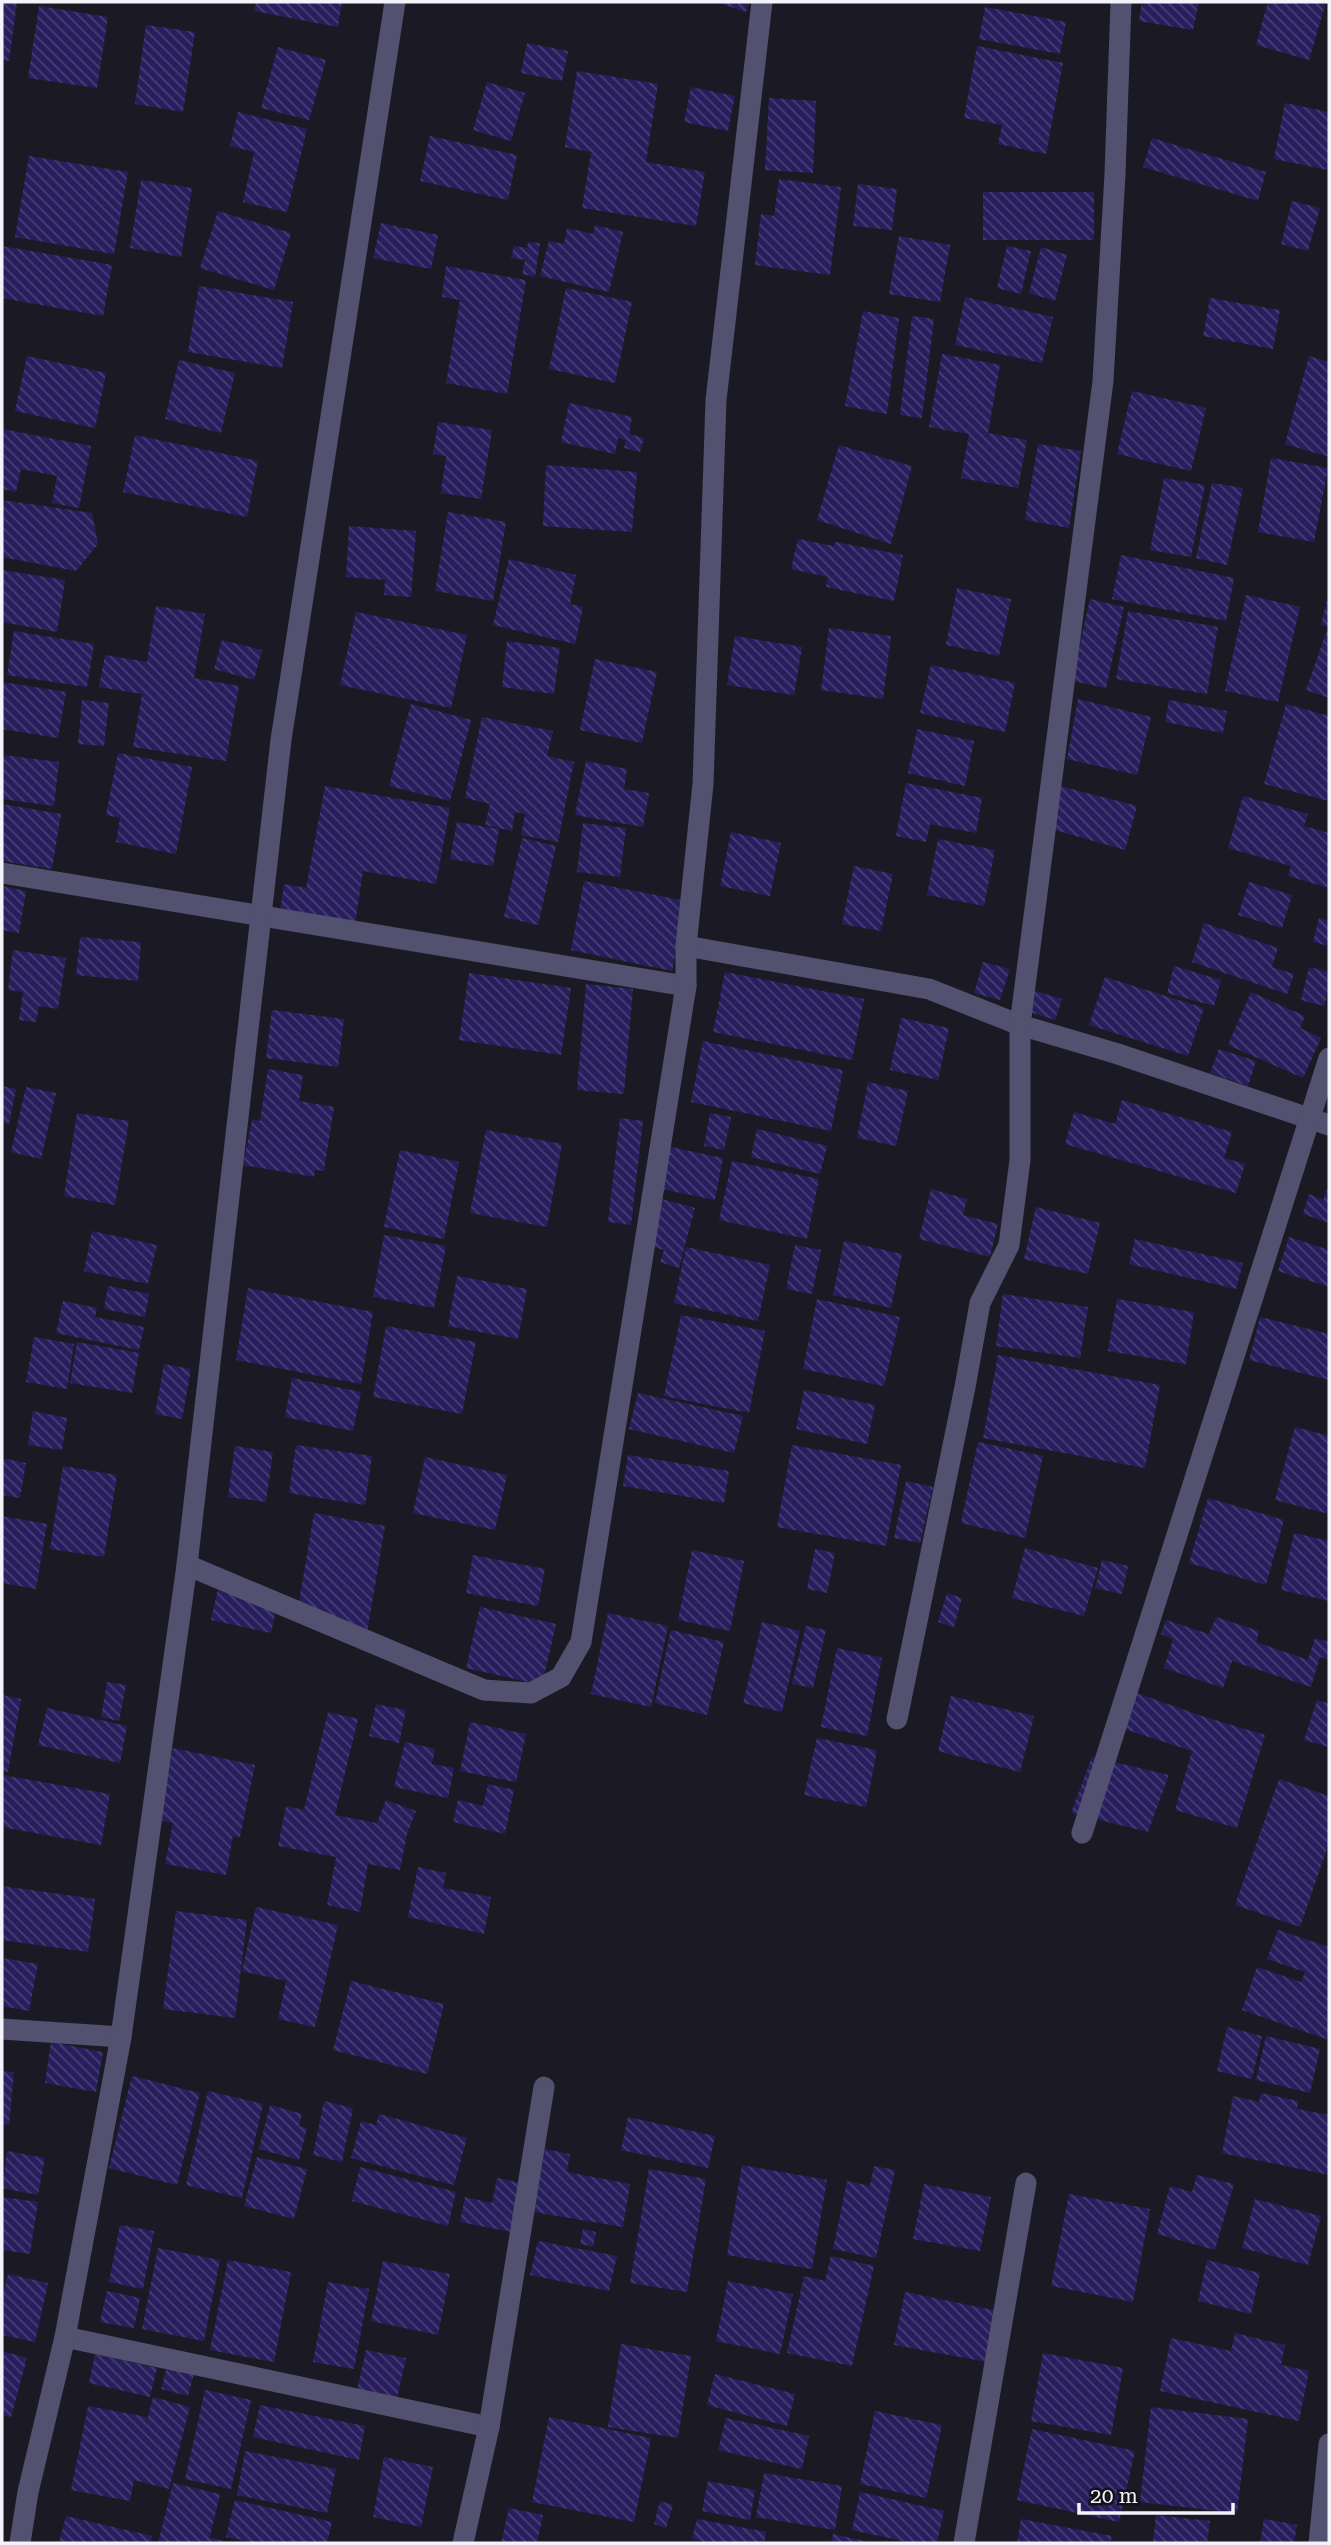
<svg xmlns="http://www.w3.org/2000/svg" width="1331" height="2545" font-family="'Roboto Serif',serif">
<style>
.building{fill:url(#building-back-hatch)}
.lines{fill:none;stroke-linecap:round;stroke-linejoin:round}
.street{stroke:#52516f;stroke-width:21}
</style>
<defs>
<pattern id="building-back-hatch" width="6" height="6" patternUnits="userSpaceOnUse" patternTransform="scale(1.75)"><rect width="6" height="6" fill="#291e5d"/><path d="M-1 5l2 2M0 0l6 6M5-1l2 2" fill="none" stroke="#483f75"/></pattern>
</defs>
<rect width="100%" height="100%" fill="#1b1a24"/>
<g class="building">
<polygon points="2,2 17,2 9,61 2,60"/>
<polygon points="256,2 342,2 338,27 254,11"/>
<polygon points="716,2 749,2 746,12"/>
<polygon points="1142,2 1199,2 1193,30 1139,21"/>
<polygon points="1268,2 1326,2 1309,60 1256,45"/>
<polygon points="39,6 108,17 97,88 28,78"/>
<polygon points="985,7 1066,22 1060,54 979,39"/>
<polygon points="146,25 195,32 183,112 135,104"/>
<polygon points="527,43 568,51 562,81 521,73"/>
<polygon points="977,46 1063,63 1046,154 998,144 1002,125 964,118"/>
<polygon points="278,47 326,60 309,120 261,108"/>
<polygon points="577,71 658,84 646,162 705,172 696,226 582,208 591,152 565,147"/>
<polygon points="487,82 525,93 511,141 473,130"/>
<polygon points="691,87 735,96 728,131 684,122"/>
<polygon points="769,98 816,101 813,173 765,170"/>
<polygon points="1285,103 1329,112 1328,170 1274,159"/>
<polygon points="238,112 307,129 287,212 243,202 254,152 230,146"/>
<polygon points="430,136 517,155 508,200 420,181"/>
<polygon points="1152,138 1266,172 1258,201 1143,167"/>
<polygon points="29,156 128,172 114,254 15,237"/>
<polygon points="779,179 841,187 830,275 755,265 761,214 774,216"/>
<polygon points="141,180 192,188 181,257 130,248"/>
<polygon points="858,184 897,189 892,230 853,226"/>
<rect x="983" y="192" width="111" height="48"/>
<polygon points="1292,201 1320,208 1308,251 1281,244"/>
<polygon points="218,211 291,233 274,290 200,268"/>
<polygon points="381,223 438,235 431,269 373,258"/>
<polygon points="595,225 623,232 609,292 540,276 549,241 564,244 567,228 593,234"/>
<polygon points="899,236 950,245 940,302 889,294"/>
<polygon points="528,242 540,243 535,277 522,274 525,260 511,258 514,246 527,248"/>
<polygon points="2,246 112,265 103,316 2,298"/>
<polygon points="1007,246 1031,251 1021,294 997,288"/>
<polygon points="1041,247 1067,255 1055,301 1029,293"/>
<polygon points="446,266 526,280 507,394 446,383 460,300 442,297"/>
<polygon points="199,286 293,302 282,368 188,352"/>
<polygon points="566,288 632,302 615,383 549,369"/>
<polygon points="965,297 1053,317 1042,363 955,345"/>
<polygon points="1210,298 1280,310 1273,349 1203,336"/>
<polygon points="863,311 899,318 887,414 845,406"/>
<polygon points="912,316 934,319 922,418 900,415"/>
<polygon points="942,354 1000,365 988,433 1027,440 1018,488 961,478 969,434 929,427"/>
<polygon points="27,356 106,373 95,428 15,411"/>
<polygon points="1309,356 1329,362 1329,457 1285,444"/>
<polygon points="179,360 235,373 221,433 165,419"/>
<polygon points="1132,391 1206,408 1191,471 1117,454"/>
<polygon points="569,403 632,417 629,434 644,438 640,452 624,448 626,440 618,438 615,454 561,442"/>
<polygon points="438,422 492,430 481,499 441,493 446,456 433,454"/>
<polygon points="2,429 91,446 79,508 52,503 57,476 21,469 16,492 2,489"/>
<polygon points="135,435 258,461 247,517 123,492"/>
<polygon points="1038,444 1081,451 1069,528 1025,520"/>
<polygon points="839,445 912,466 891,544 817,520"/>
<polygon points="1271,458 1328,468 1314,542 1258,532"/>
<polygon points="546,465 637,472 632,532 543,526"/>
<polygon points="1164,478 1205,485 1191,557 1150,550"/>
<polygon points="1212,483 1243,488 1227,565 1196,558"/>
<polygon points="2,500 92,513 98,544 76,571 2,557"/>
<polygon points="448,512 506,522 493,601 435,591"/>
<polygon points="349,526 416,531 411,597 384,595 385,580 346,577"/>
<polygon points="798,539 834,546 835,542 903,555 894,601 826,587 828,577 791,569"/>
<polygon points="1121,555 1234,578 1226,621 1112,599"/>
<polygon points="509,559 576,575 570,604 583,607 575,644 493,625"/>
<polygon points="2,570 65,580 57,632 2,622"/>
<polygon points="957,588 1011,599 999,656 946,645"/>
<polygon points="1246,595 1300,607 1278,702 1225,691"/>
<polygon points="1328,596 1329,596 1329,627 1321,625"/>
<polygon points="1090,599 1124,607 1106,688 1072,681"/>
<polygon points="156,606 205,614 194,678 239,686 226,761 133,747 142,694 99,687 105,655 147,662"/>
<polygon points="1128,611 1218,627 1207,694 1116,679"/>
<polygon points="356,612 467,635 451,708 340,685"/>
<polygon points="829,628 891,636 883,699 821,690"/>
<polygon points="1327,630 1329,631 1329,698 1306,690"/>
<polygon points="14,631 94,644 87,687 7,675"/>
<polygon points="735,636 802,647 794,695 727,685"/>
<polygon points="222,640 262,650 254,680 214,669"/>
<polygon points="507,641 560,648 554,694 502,687"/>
<polygon points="595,659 657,672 642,743 580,730"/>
<polygon points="931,665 1015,683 1005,732 920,713"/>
<polygon points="2,682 66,692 58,738 2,729"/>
<polygon points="1078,699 1151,717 1137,775 1067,759"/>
<polygon points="82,700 109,703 104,746 78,744"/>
<polygon points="1169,700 1227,711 1223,733 1165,722"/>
<polygon points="411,704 471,720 450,801 389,786"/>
<polygon points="1286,704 1329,716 1329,801 1264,784"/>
<polygon points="482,717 553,731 547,756 574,762 558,842 521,835 525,814 515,812 512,831 485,825 490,804 465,798"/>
<polygon points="917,729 974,741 965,786 908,773"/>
<polygon points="118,753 192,767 176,854 116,842 120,818 106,815"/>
<polygon points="2,755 59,762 54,806 2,799"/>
<polygon points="586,761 627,769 624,789 649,793 643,827 575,815"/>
<polygon points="906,783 982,798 976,833 930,824 926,842 896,836"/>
<polygon points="325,786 450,808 436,884 363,871 355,924 280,911 284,884 306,888"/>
<polygon points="1060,786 1137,806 1125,850 1048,828"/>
<polygon points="1243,796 1308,814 1304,826 1329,833 1329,888 1288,876 1291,866 1228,848"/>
<polygon points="2,804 61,814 52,869 2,861"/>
<polygon points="457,822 499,829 493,866 450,859"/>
<polygon points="583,823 626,828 620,877 577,872"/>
<polygon points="731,832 781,843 770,896 720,886"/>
<polygon points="522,838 556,846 538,925 504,917"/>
<polygon points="938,839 995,850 984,906 927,895"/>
<polygon points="854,866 893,874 881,931 842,924"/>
<polygon points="584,881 686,901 672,971 571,950"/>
<polygon points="1249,882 1292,895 1282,928 1238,915"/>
<polygon points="2,886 26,891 19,933 2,930"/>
<polygon points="1319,918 1329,921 1329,946 1313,942"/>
<polygon points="1204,923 1278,948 1272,967 1294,974 1287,994 1192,962"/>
<polygon points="80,937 141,942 138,981 76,975"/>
<polygon points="13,950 66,958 58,1009 39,1006 36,1022 19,1020 23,992 8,990"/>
<polygon points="983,962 1010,969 1000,1000 974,993"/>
<polygon points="1174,966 1221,980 1214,1006 1167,993"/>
<polygon points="1309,967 1329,972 1329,986 1324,1006 1301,1000"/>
<polygon points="725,972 864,999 852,1060 713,1032"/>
<polygon points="469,973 571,988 561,1055 459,1040"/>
<polygon points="1105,977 1204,1008 1188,1056 1089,1025"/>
<polygon points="586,984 633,989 624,1094 577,1090"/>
<polygon points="1032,990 1062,999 1055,1020 1026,1011"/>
<polygon points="1251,992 1305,1016 1300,1028 1321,1038 1303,1078 1228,1045"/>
<polygon points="272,1010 344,1019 338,1067 266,1058"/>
<polygon points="901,1018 949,1028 938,1080 890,1070"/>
<polygon points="703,1041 843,1070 831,1131 691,1102"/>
<polygon points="1219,1049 1256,1061 1248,1086 1210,1073"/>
<polygon points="268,1069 303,1075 299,1101 334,1107 324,1171 315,1170 314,1177 243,1165 252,1120 260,1121"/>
<polygon points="868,1082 908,1091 896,1146 857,1138"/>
<polygon points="2,1086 16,1089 9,1124 2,1122"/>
<polygon points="26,1087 56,1093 41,1159 11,1152"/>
<polygon points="1122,1100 1232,1132 1224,1158 1245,1164 1236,1193 1065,1144 1074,1112 1115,1124"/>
<polygon points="77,1113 129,1121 115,1205 64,1196"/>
<polygon points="710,1113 731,1117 724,1150 704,1146"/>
<polygon points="620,1118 643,1121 631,1225 608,1222"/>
<polygon points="757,1129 827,1146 820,1174 751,1157"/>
<polygon points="486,1130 562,1144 547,1227 470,1213"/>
<polygon points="666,1146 723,1158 715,1200 657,1188"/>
<polygon points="400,1150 459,1162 444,1239 384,1227"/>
<polygon points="732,1161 819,1179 807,1239 719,1220"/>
<polygon points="1329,1184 1329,1223 1303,1214 1309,1194 1323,1200"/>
<polygon points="931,1189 967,1199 963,1215 998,1224 990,1257 919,1239"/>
<polygon points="658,1198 695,1208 679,1268 660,1262 664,1250 647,1245"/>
<polygon points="1036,1207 1100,1223 1088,1274 1024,1259"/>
<polygon points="92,1231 157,1245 148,1284 84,1271"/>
<polygon points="384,1235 446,1246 434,1308 373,1297"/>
<polygon points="1289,1237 1329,1250 1329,1287 1278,1271"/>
<polygon points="1135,1239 1243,1263 1236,1289 1129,1264"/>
<polygon points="844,1241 902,1254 891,1308 833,1295"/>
<polygon points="795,1245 821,1250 812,1294 786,1289"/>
<polygon points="686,1247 770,1265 758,1321 674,1303"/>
<polygon points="457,1276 527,1289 518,1339 448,1326"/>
<polygon points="108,1286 149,1294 145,1317 104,1309"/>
<polygon points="248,1288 373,1312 361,1384 236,1360"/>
<polygon points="1003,1294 1088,1307 1080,1358 996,1346"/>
<polygon points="817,1299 900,1317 884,1386 803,1369"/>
<polygon points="1117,1299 1194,1312 1186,1364 1108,1351"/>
<polygon points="63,1301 97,1308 95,1317 144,1327 139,1350 56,1333"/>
<polygon points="681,1315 765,1331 749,1413 664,1396"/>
<polygon points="1260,1317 1329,1334 1329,1380 1249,1360"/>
<polygon points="386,1326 476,1342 462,1414 373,1397"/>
<polygon points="34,1337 74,1344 67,1389 26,1382"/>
<polygon points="77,1342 139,1353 132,1393 70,1383"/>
<polygon points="998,1355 1160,1385 1145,1468 983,1438"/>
<polygon points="164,1364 191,1369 182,1419 155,1414"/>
<polygon points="292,1378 361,1392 353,1431 285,1417"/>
<polygon points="804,1390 875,1405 867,1444 796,1429"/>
<polygon points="638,1393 743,1416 734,1453 629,1429"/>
<polygon points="33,1411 67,1418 62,1450 28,1445"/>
<polygon points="1295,1427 1329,1436 1329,1514 1275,1500"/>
<polygon points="978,1442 1043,1456 1025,1538 961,1523"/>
<polygon points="296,1445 372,1456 365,1505 289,1493"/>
<polygon points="792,1445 901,1465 886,1546 777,1527"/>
<polygon points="235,1446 273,1452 266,1502 228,1497"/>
<polygon points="628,1455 729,1471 724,1503 623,1486"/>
<polygon points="425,1457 507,1475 495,1530 413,1513"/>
<polygon points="2,1458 26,1463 20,1498 2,1495"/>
<polygon points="63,1466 117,1475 104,1557 50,1549"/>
<polygon points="906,1481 933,1487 920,1543 894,1538"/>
<polygon points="1208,1498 1284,1520 1266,1585 1189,1563"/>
<polygon points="314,1513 385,1526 367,1633 296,1620"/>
<polygon points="2,1516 47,1524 36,1589 2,1583"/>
<polygon points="1294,1533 1329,1541 1329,1601 1281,1590"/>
<polygon points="1025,1548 1098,1568 1084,1616 1012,1598"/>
<polygon points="815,1549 835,1553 827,1593 807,1589"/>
<polygon points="692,1550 744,1561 730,1631 678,1620"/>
<polygon points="473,1555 545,1569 538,1606 466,1593"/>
<polygon points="1102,1560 1128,1566 1122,1594 1095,1588"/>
<polygon points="219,1584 279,1596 271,1633 211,1620"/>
<polygon points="947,1593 962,1598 954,1627 938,1622"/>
<polygon points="480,1607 556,1624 542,1685 466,1668"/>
<polygon points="608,1613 668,1626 651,1707 591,1694"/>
<polygon points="1216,1617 1259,1631 1256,1642 1308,1660 1315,1638 1329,1642 1329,1660 1320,1657 1311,1687 1232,1661 1223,1688 1164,1668 1173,1639 1161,1634 1166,1620 1209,1634"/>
<polygon points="762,1622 800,1631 782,1712 743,1703"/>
<polygon points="806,1626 826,1630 813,1688 792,1684"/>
<polygon points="671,1630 724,1642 707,1715 655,1703"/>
<polygon points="837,1648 882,1658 867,1736 821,1727"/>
<polygon points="107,1682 126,1685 119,1721 101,1717"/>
<polygon points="1128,1690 1202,1716 1265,1735 1237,1828 1175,1810 1192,1751 1112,1725"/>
<polygon points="2,1695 21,1699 8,1772 2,1771"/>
<polygon points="951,1696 1034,1716 1020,1772 938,1751"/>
<polygon points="1317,1700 1329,1704 1329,1747 1304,1740"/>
<polygon points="376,1704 406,1710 399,1743 369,1736"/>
<polygon points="47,1708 127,1726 120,1763 38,1745"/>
<polygon points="328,1712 358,1719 335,1815 377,1823 386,1800 416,1811 407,1834 400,1870 368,1864 360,1912 327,1905 336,1857 278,1846 286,1806 304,1810"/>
<polygon points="470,1722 526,1734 516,1782 460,1771"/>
<polygon points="817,1738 877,1750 866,1807 804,1795"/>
<polygon points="405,1742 435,1749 432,1764 454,1768 448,1798 394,1787"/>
<polygon points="173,1748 255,1765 240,1837 233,1836 226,1875 165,1864 173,1823 158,1820"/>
<polygon points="1092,1757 1169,1775 1148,1832 1071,1813"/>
<polygon points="2,1775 110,1794 101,1845 2,1827"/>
<polygon points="1279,1779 1329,1796 1329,1843 1300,1927 1235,1905"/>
<polygon points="488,1784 514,1790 505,1834 453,1822 458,1800 483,1806"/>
<polygon points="418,1867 446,1873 443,1888 491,1897 484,1934 408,1917"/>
<polygon points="2,1886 95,1899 88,1952 2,1940"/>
<polygon points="256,1907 338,1925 315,2027 278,2019 286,1981 242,1971"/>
<polygon points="176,1911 247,1920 235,2018 163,2009"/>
<polygon points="1278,1930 1329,1947 1329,2040 1242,2010 1257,1967 1301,1982 1305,1972 1267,1959"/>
<polygon points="2,1958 38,1964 29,2011 2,2006"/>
<polygon points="351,1981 444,2004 427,2074 333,2050"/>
<polygon points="1227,2027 1262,2036 1252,2079 1217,2071"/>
<polygon points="1266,2036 1320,2049 1310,2093 1256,2080"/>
<polygon points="51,2042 103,2052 96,2092 45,2083"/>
<polygon points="2,2071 14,2072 9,2125 2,2124"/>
<polygon points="132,2076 200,2093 177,2185 109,2168"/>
<polygon points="208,2091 263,2104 242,2198 186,2185"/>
<polygon points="1261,2093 1298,2101 1297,2109 1329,2115 1329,2175 1222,2153 1233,2096 1259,2102"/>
<polygon points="324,2101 353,2108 342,2162 313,2155"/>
<polygon points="270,2105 302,2114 299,2126 307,2128 299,2160 259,2149"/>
<polygon points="379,2114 467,2138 454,2185 351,2158 361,2121 376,2125"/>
<polygon points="628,2117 715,2136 708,2168 621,2150"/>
<polygon points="545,2149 570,2154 567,2172 630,2184 623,2227 534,2212"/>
<polygon points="7,2151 45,2158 38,2195 2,2188"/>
<polygon points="257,2157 307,2169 294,2219 244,2206"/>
<polygon points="742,2165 827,2180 812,2269 727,2255"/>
<polygon points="874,2166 895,2170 876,2258 833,2249 847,2181 870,2186"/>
<polygon points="360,2167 456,2192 448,2226 352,2201"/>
<polygon points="649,2169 706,2179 687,2292 630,2283"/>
<polygon points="1197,2175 1234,2184 1215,2250 1157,2234 1170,2186 1192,2192"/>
<polygon points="497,2178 525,2184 516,2233 460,2222 465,2197 492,2203"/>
<polygon points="924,2184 991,2197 980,2251 913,2239"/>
<polygon points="1069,2194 1150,2209 1133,2302 1051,2286"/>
<polygon points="2,2197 38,2202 30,2254 2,2250"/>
<polygon points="1255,2199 1321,2216 1308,2265 1242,2248"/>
<polygon points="120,2225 154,2231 143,2289 109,2282"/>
<polygon points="583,2229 596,2232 593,2247 580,2244"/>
<polygon points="538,2241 617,2256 609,2291 530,2275"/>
<polygon points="158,2248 220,2260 204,2341 142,2329"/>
<polygon points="831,2256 874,2266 852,2366 787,2353 804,2276 825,2281"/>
<polygon points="228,2260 291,2272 274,2362 210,2350"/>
<polygon points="1207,2260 1260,2273 1251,2314 1198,2301"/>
<polygon points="383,2261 450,2274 438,2335 371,2321"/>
<polygon points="8,2274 48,2283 35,2342 2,2335 2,2298"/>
<polygon points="728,2281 793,2294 780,2354 716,2341"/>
<polygon points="328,2282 369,2289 354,2369 313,2362"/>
<polygon points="107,2291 140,2298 134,2328 100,2322"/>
<polygon points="905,2292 1003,2312 993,2363 894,2345"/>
<polygon points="1235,2333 1285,2345 1281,2365 1309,2371 1299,2421 1160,2391 1171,2338 1231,2351"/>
<polygon points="621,2344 691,2356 678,2438 608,2427"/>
<polygon points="366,2350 406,2358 396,2403 356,2395"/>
<polygon points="2,2351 27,2358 11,2417 2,2415"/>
<polygon points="1043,2353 1123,2368 1111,2435 1031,2421"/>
<polygon points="95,2354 157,2368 150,2397 89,2383"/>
<polygon points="168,2363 195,2370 188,2396 161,2389"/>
<polygon points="715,2374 795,2394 787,2426 707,2405"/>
<polygon points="205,2390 251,2400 231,2489 185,2479"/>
<polygon points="153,2397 190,2407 169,2489 134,2480 130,2501 71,2490 88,2406 147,2417 146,2425"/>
<polygon points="260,2405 365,2426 359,2460 253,2437"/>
<polygon points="1151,2407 1248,2419 1237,2513 1140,2502"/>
<polygon points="875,2411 942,2425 926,2498 860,2484"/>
<polygon points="549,2417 651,2438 634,2522 532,2502"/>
<polygon points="726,2418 809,2436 802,2469 718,2450"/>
<polygon points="1032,2429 1135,2451 1119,2522 1017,2500"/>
<polygon points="245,2451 336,2469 327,2513 237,2495"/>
<polygon points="384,2457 433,2467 421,2527 373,2517"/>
<polygon points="764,2473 842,2486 835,2530 756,2517"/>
<polygon points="708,2481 755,2490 750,2520 702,2511"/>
<polygon points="173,2483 220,2494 210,2537 229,2543 158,2543"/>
<polygon points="860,2492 944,2511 937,2543 912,2543 852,2530"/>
<polygon points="235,2500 332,2522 327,2543 256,2543 226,2537"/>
<polygon points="660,2501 673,2505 666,2528 654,2524"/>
<polygon points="509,2508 543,2515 537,2543 501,2543"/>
<polygon points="1156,2515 1210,2521 1207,2543 1153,2543"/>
<polygon points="66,2516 152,2536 151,2543 59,2543"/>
<polygon points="697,2519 766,2532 764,2543 712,2543 692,2539"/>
<polygon points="1021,2519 1112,2536 1110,2543 1017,2543"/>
<polygon points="1264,2519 1297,2525 1294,2543 1260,2543"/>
<polygon points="833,2534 869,2542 869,2543 831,2543"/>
</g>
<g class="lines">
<g class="street">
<polyline points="2,873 686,986"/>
<polyline points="686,946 929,989 1020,1025 1118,1054 1329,1125"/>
<polyline points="187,1565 484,1690 531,1693 561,1677 581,1642 686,986 686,946 703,784 716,400 762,2"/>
<polyline points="897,1719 965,1387 980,1303 1009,1245 1020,1160 1020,1025 1103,381 1115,174 1121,2"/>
<polyline points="1082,1833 1329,1058"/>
<polyline points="2,2029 121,2037"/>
<polyline points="65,2337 489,2427"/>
<polyline points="20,2543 28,2492 65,2337 121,2037 187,1565 281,740 395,2"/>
<polyline points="463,2543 489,2427 544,2087"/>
<polyline points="964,2543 1026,2183"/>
<polyline points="1319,2543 1329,2444"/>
</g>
</g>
<rect width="1331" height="2545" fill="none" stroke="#f3f3f9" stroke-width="7"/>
<path d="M1079 2503v10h154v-10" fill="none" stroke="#f3f3f9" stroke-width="3.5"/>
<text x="1090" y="2503" font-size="21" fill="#f3f3f9" stroke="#12111a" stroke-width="5" paint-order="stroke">20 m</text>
</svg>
